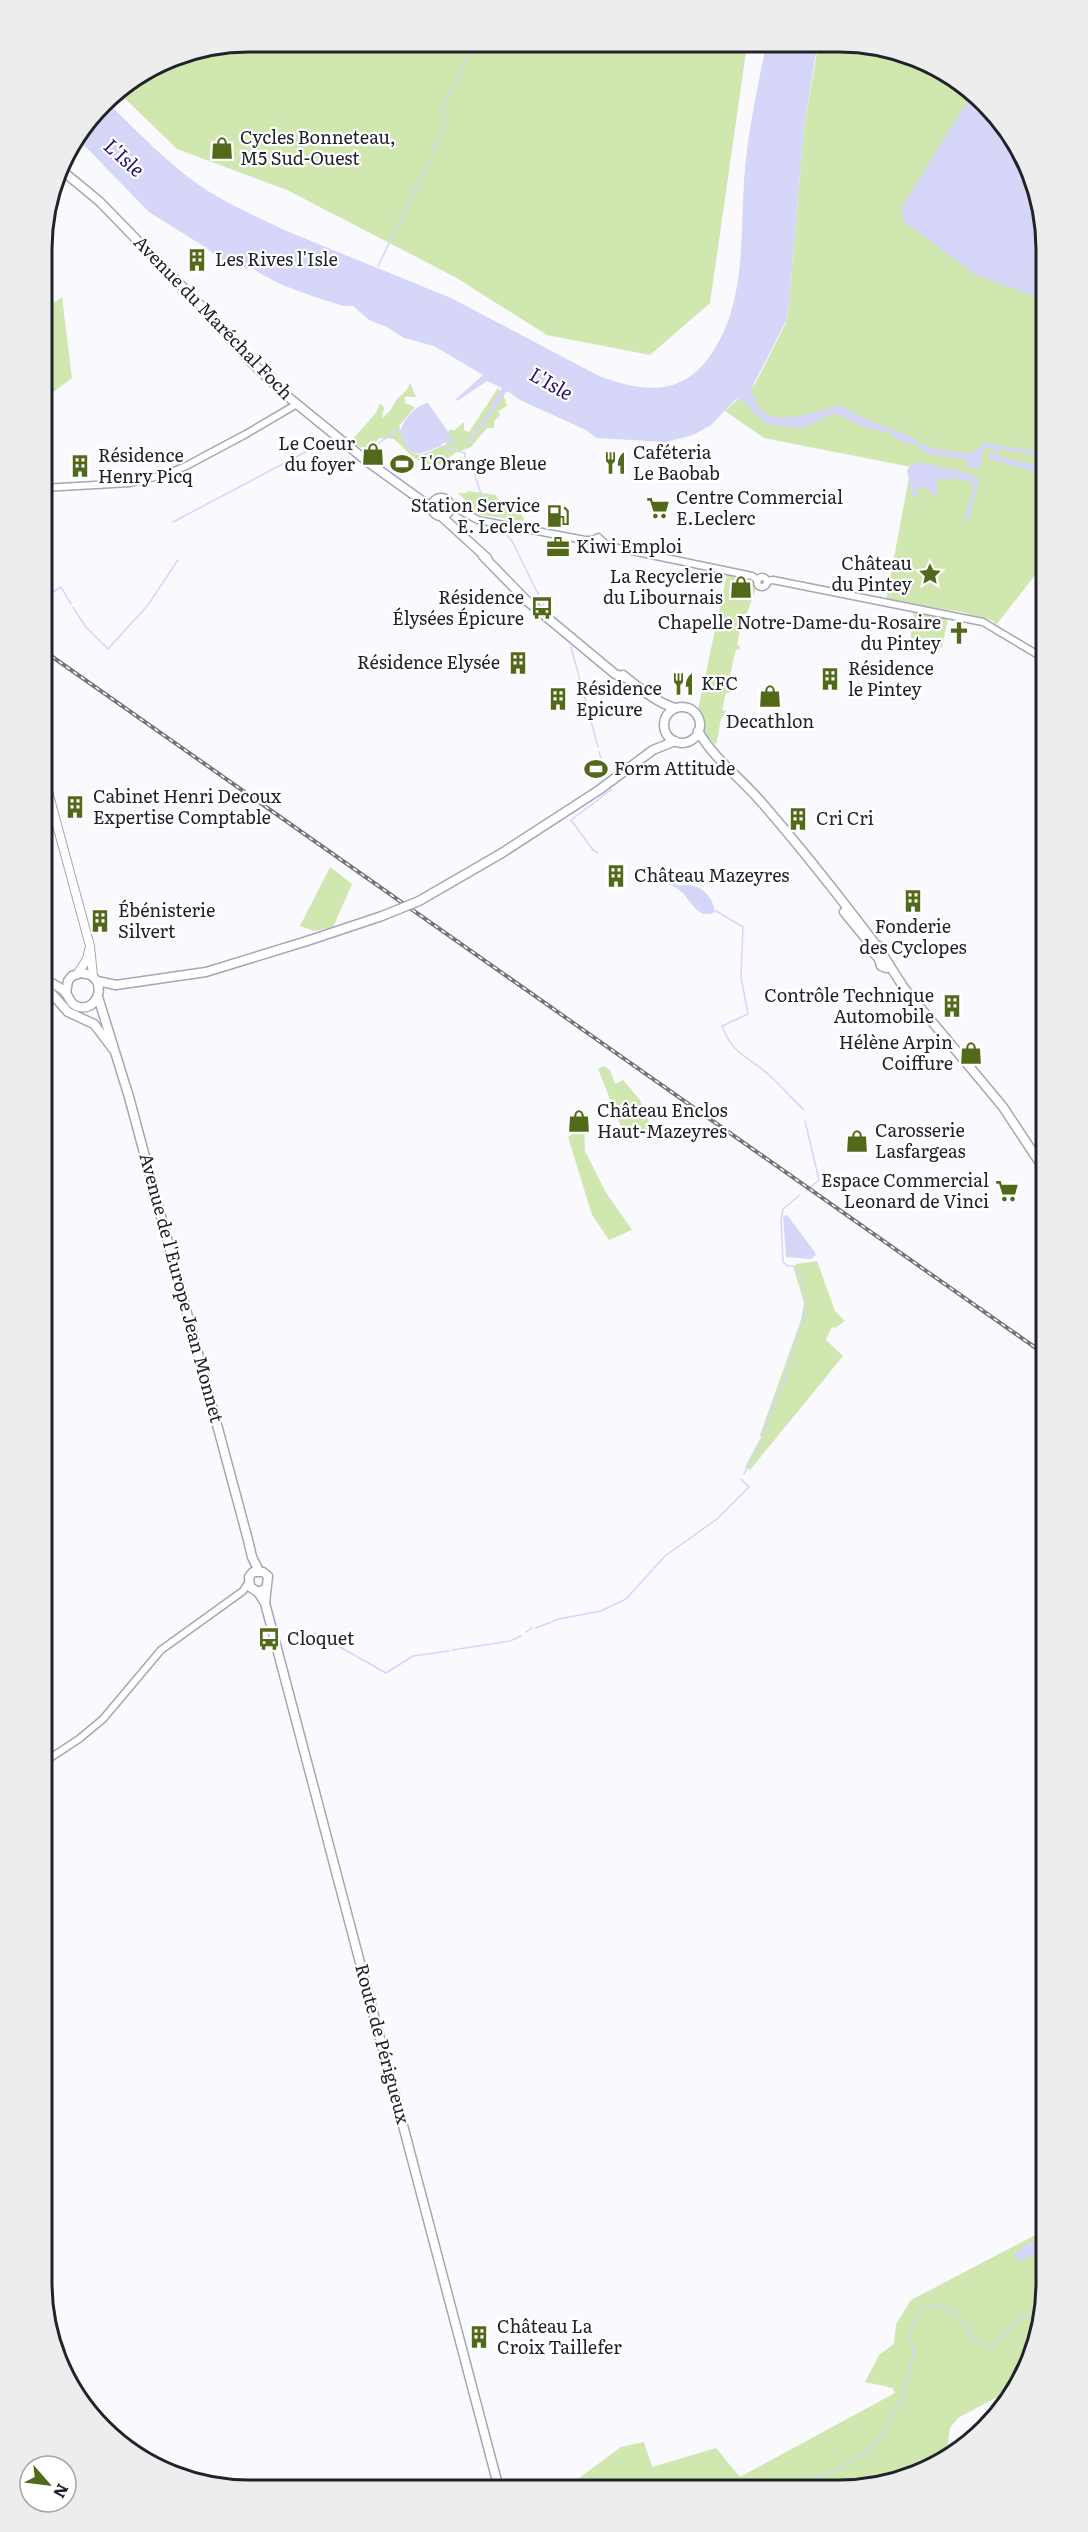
<svg xmlns="http://www.w3.org/2000/svg" width="1088" height="2532" font-family="Literata,serif">
<style>
.green{fill:#d1e7b0}
.water{fill:#d5d6f8}
.lines{fill:none;stroke-linecap:round;stroke-linejoin:round}
.stream{stroke:#d5d6f8;stroke-width:1.5}
.tertiary-casing{stroke:#a5a6bc;stroke-width:9}
.secondary-casing{stroke:#a5a6bc;stroke-width:10}
.primary-casing{stroke:#a5a6bc;stroke-width:11}
.tertiary{stroke:#fff;stroke-width:6}
.secondary{stroke:#fff;stroke-width:8}
.primary{stroke:#fff;stroke-width:8}
.rail-casing{stroke:#73737a;stroke-width:4}
.rail{stroke:#fff;stroke-width:1.5;stroke-dasharray:4.5;stroke-linecap:butt}
.primary-bridge-casing{stroke:#a5a6bc;stroke-width:11;stroke-linecap:butt}
.primary-bridge{stroke:#fff;stroke-width:8}
.labels{text-anchor:middle;stroke-width:4.5;stroke-linejoin:round;paint-order:stroke}
.poi-label{font-size:18px;fill:#22222b;stroke:#fff;text-anchor:start}
.street-label{font-size:18px;fill:#22222b;stroke:#fff}
.water-label{font-size:20px;font-style:italic;fill:#270e6d;stroke:#fff}
.rim{fill:none;stroke:#22222b;stroke-width:3}
</style>
<rect width="100%" height="100%" fill="#f9f9fe"/>
<g class="green">
<polygon points="249,42 747,45 710,303 650,355 547,335 455,277 287,190 177,149 117,91 170,58"/>
<polygon points="818,46 879,46 976,94 1018,145 1039,196 1040,569 996,625 993,621 962,612 886,600 911,467 764,438 725,411 755,384 785,325 788,314 804,128"/>
<polygon points="62,297 72,378 43,400 43,310"/>
<path d="M410,383l6,14h-11v6l10,4 -16,19c11,36 17,33 47,18l3,-14h6l9,-8v8l5,2 29,-44 7,11 2,7 -9,5 2,4 -6,6v7h-7l-16,19 -16,6 -19,14 -22,-9 -20,-19 -14,-1 -14,12 -10,-5 -3,-6 23,-26 4,-10 4,5 -2,10c12,-9 9,-11 16,-20 6,-6 9,-6 12,-15z"/>
<path d="M468,491l28,4c3,9 11,10 19,10l9,14 -1,2 -47,-7 -11,-5 1,-8 -8,-8h9z"/>
<polygon points="727,574 751,579 754,580 756,588 745,619 742,619 737,645 740,646 739,650 736,649 727,689 730,690 730,693 726,693 722,710 726,711 721,719 716,745 703,732 705,723 698,710"/>
<polygon points="914,611 948,618 942,648 910,642"/>
<polygon points="330,867 352,884 333,927 314,931 300,926"/>
<polygon points="603,1066 610,1070 615,1084 623,1080 640,1100 651,1127 626,1139 598,1069"/>
<polygon points="584,1126 585,1151 605,1191 632,1230 609,1240 592,1215 568,1137"/>
<polygon points="817,1261 835,1311 845,1321 835,1328 832,1327 826,1340 843,1356 750,1470 745,1467 761,1437 760,1435 801,1320 804,1303 794,1269 796,1264"/>
<polygon points="1045,2230 1046,2296 1035,2350 1014,2388 958,2418 950,2428 947,2451 925,2468 892,2483 571,2484 621,2447 644,2442 652,2467 716,2448 740,2477 895,2393 893,2388 865,2382 879,2355 894,2344 896,2324 911,2300"/>
</g>
<g class="water">
<path d="M766,45l51,1 -13,82 -16,186 -4,11 -33,64c3,6 5,16 10,21 16,18 61,-1 81,-5 23,18 51,21 76,36l-3,4 -13,-3 -13,-9 -26,-6 -25,-13 -9,1 -13,8 -15,5 -30,-3 -7,-3 -21,-21 -7,-2 -25,26 -18,10 -27,7 -70,-4 -10,-8 -66,-30 -13,-9 -20,29 -20,24 -9,-2 -4,4 -6,-5c-22,12 -40,24 -47,-9l-3,-1 -32,21 27,-21 8,-2c4,-11 15,-24 27,-26l23,33 -1,3 4,3 11,1 26,-34 -1,-2 12,-19 -15,-7 -30,20 -1,-2 27,-24 -49,-29 -30,-8 -17,-11 -18,-7 -16,-14h-10c-27,-9 -70,-21 -92,-39l-5,2 -12,-11 -7,3 -7,-2 -15,-12 -56,-35 -71,-73 28,-38c30,29 59,60 93,84 26,18 57,31 85,45l167,68 148,78c45,16 83,22 113,-23 34,-51 28,-113 32,-172 3,-45 13,-91 22,-136z"/>
<polygon points="973,93 1018,145 1039,196 1039,298 976,275 903,221 902,206"/>
<polygon points="921,443 935,449 970,454 985,443 1040,452 1040,456 999,449 997,456 1040,466 1040,473 988,459 988,454 995,455 995,449 987,448 983,450 979,470 967,467 969,462 963,459 926,453 917,446"/>
<polygon points="920,462 964,472 978,478 979,483 968,520 964,520 974,483 954,478 946,480 940,478 937,482 938,495 932,494 927,489 921,487 917,489 917,496 913,498 907,470 912,464"/>
<path d="M658,876l11,2 10,8c18,-5 34,8 36,26 -20,9 -24,-15 -37,-23 -6,-4 -14,-6 -21,-11z"/>
<polygon points="787,1215 814,1251 816,1255 811,1259 786,1257 783,1216"/>
<polygon points="1045,2237 1045,2247 1030,2257 1018,2261 1014,2252 1021,2249 1025,2244 1032,2244 1035,2238"/>
</g>
<g class="lines">
<g class="stream">
<polyline points="432,155 446,124 442,110 474,43"/>
<polyline points="378,266 429,162"/>
<polyline points="439,446 465,453 464,464 473,469 482,497 492,512"/>
<polyline points="173,522 330,439"/>
<polyline points="502,529 512,541 545,608"/>
<polyline points="44,597 61,587 71,604"/>
<polyline points="73,607 85,626 108,649 148,605 178,560"/>
<polyline points="571,647 598,747"/>
<polyline points="599,752 606,776"/>
<polyline points="598,853 593,850 571,820 611,790"/>
<path d="M716,911l27,16 -2,50 7,37 -26,12c11,29 24,29 45,47 13,12 25,25 37,37"/>
<polyline points="805,1121 819,1180 806,1191"/>
<path d="M744,1474l16,-31 14,-42 7,-10 24,-81c1,-14 -2,-33 -11,-44h-6l-5,-4 -2,-43 2,-10 17,-14"/>
<polyline points="536,1628 559,1619 601,1611 626,1599 665,1556 717,1519 749,1487 741,1479"/>
<polyline points="526,1632 532,1628"/>
<polyline points="315,1633 386,1673 413,1656 449,1651"/>
<polyline points="452,1650 510,1641 521,1636"/>
<path d="M808,2483l61,-31 17,-22 3,-11 12,-16 13,-49 -5,-20 13,-26c42,-11 42,33 68,40 16,-13 32,-36 53,-39"/>
</g>
<g class="tertiary-casing">
<g id="tertiary">
<polyline points="43,488 130,483 167,474 186,466 246,434 297,404"/>
<polyline points="450,505 478,520 585,540 593,540"/>
<polyline points="600,541 596,544 593,540 598,537 608,546 752,576 758,580"/>
<circle cx="762" cy="582" r="5"/>
<polyline points="767,581 773,580 983,622 1040,656"/>
<polyline points="47,1760 79,1739 103,1719 161,1650 243,1591 248,1583"/>
</g>
</g>
<g class="secondary-casing">
<g id="secondary">
<polyline points="44,777 90,946 93,976"/>
<polyline points="78,973 87,959 89,950"/>
</g>
</g>
<g class="primary-casing">
<g id="primary">
<polyline points="60,169 99,201 210,315 251,362 287,396 368,462 432,508"/>
<circle cx="441" cy="507" r="9"/>
<polyline points="441,516 487,558"/>
<polyline points="483,556 529,603"/>
<polyline points="526,600 615,674 626,678"/>
<path d="M623,675c15,12 34,28 52,33"/>
<circle cx="682" cy="725" r="18"/>
<path d="M698,731c16,28 44,48 65,73 39,45 76,92 113,141"/>
<polyline points="502,853 599,790 653,750 675,741"/>
<polyline points="844,912 872,946"/>
<polyline points="889,964 886,968 881,966 879,959 872,951 874,945 879,946 881,952 904,988 1003,1107 1042,1166"/>
<path d="M45,980c7,3 16,7 21,13 4,6 5,12 13,14 16,3 23,-14 18,-26"/>
<polyline points="45,986 68,1012 94,1024 113,1049"/>
<polyline points="66,993 68,981 72,976 81,973 91,975 97,981 116,985 206,972 307,941"/>
<polyline points="98,997 129,1097 248,1540 252,1557 259,1571"/>
<polyline points="258,1592 265,1603 498,2485"/>
<polyline points="265,1603 268,1576 263,1572 253,1572 249,1577 250,1587 258,1592 265,1589"/>
</g>
</g>
<use href="#tertiary" class="tertiary"/>
<use href="#secondary" class="secondary"/>
<use href="#primary" class="primary"/>
<g class="rail-casing">
<polyline id="rail" points="44,651 1043,1353"/>
</g>
<use href="#rail" class="rail"/>
<g class="primary-bridge-casing">
<polyline id="primary-bridge" points="307,941 382,916 419,901 502,853"/>
</g>
<use href="#primary-bridge" class="primary-bridge"/>
</g>
<defs>
<g id="shop-bare" transform="scale(1.8)"><path d="M-5-2.5h2.3a2.7 3.5 0 0 1 5.4 0H5L5.5 6h-11ZM-1.5-2.5h3a1.5 2.3 0 0 0-3 0Z" fill="#516919" stroke="#fff" stroke-width="2.5" paint-order="stroke"/></g>
<g id="building-bare" transform="scale(1.8)"><path d="M-4-6H4V6H1V3H-1V6H-4ZM-2.5-4.3h1.7v1.8h-1.7ZM.8-4.3h1.7v1.8H.8ZM-2.5-1h1.7V.8h-1.7ZM.8-1h1.7V.8H.8Z" fill="#516919" stroke="#fff" stroke-width="2.5" paint-order="stroke"/></g>
<g id="restaurant-bare" transform="scale(1.8)"><path d="M-5-6h1v4h1v-4h1v4h1v-4h1v5L-1.5 .5V6h-2V.5L-5-1ZM5-6V6H3V1.5H1.5Q1.5-4 5-6Z" fill="#516919" stroke="#fff" stroke-width="2.5" paint-order="stroke"/></g>
<g id="stadium-bare" transform="scale(1.8)"><path d="M0-5a6.5 5 0 1 0 0 10a6.5 5 0 1 0 0-10ZM-3.5-1.8h7v3.6h-7Z" fill="#516919" stroke="#fff" stroke-width="2.5" paint-order="stroke"/></g>
<g id="supermarket-bare" transform="scale(1.8)"><path d="M-6-5.5h2.5l.6 2H6L4.5 2H-2.5L-4.4-4H-6ZM-1.5 3.2a1.3 1.3 0 1 0 .1 0ZM3 3.2a1.3 1.3 0 1 0 .1 0Z" fill="#516919" stroke="#fff" stroke-width="2.5" paint-order="stroke"/></g>
<g id="fuel-bare" transform="scale(1.8)"><path d="M-5.5-6h7V0h2V4h1.3V-2.5L3-4.5l.8-.8L6-3V5H2.5V1h-1V6h-7ZM-4.2-4.7v3.2H.2V-4.7Z" fill="#516919" stroke="#fff" stroke-width="2.5" paint-order="stroke"/></g>
<g id="office-bare" transform="scale(1.8)"><path d="M-6-3h4V-5.5h4V-3h4V5H-6ZM-1-4.5V-3h2v-1.5ZM-6 0V1H6V0Z" fill="#516919" stroke="#fff" stroke-width="2.5" paint-order="stroke"/></g>
<g id="sight-bare" transform="scale(1.8)"><path d="M0-6L1.8-2.2L6-1.7L2.9 1.2L3.7 5.4L0 3.3L-3.7 5.4L-2.9 1.2L-6-1.7L-1.8-2.2Z" fill="#516919" stroke="#fff" stroke-width="2.5" paint-order="stroke"/></g>
<g id="bus-bare" transform="scale(1.8)"><path d="M-5-6H5V4H4V6H2V4H-2V6H-4V4H-5ZM-3.5-4V0h7V-4ZM-3.5 1.2v1.5H-2V1.2ZM2 1.2v1.5H3.5V1.2Z" fill="#516919" stroke="#fff" stroke-width="2.5" paint-order="stroke"/></g>
<g id="church-bare" transform="scale(1.8)"><path d="M-1.2-6h2.4v3.5h3.3v2.4h-3.3V6h-2.4V-.1h-3.3v-2.4h3.3Z" fill="#516919" stroke="#fff" stroke-width="2.5" paint-order="stroke"/></g>
</defs>
<g fill-rule="evenodd">
<use href="#shop-bare" x="222" y="148"/>
<use href="#building-bare" x="197" y="260"/>
<use href="#shop-bare" x="373" y="454"/>
<use href="#restaurant-bare" x="615" y="463"/>
<use href="#stadium-bare" x="402" y="464"/>
<use href="#building-bare" x="80" y="466"/>
<use href="#supermarket-bare" x="658" y="508"/>
<use href="#fuel-bare" x="558" y="516"/>
<use href="#office-bare" x="558" y="547"/>
<use href="#sight-bare" x="930" y="574"/>
<use href="#shop-bare" x="741" y="587"/>
<use href="#bus-bare" x="542" y="608"/>
<use href="#church-bare" x="959" y="633"/>
<use href="#building-bare" x="518" y="663"/>
<use href="#building-bare" x="830" y="679"/>
<use href="#restaurant-bare" x="683" y="684"/>
<use href="#shop-bare" x="770" y="696"/>
<use href="#building-bare" x="558" y="699"/>
<use href="#stadium-bare" x="596" y="769"/>
<use href="#building-bare" x="75" y="807"/>
<use href="#building-bare" x="798" y="819"/>
<use href="#building-bare" x="616" y="876"/>
<use href="#building-bare" x="913" y="901"/>
<use href="#building-bare" x="100" y="921"/>
<use href="#building-bare" x="952" y="1006"/>
<use href="#shop-bare" x="971" y="1053"/>
<use href="#shop-bare" x="579" y="1121"/>
<use href="#shop-bare" x="857" y="1141"/>
<use href="#supermarket-bare" x="1007" y="1191"/>
<use href="#bus-bare" x="269" y="1639"/>
<use href="#building-bare" x="479" y="2337"/>
</g>
<g class="labels">
<g class="poi-label">
<text x="240" y="144">Cycles Bonneteau,<tspan x="240" dy="21">M5 Sud-Ouest</tspan></text>
<text x="215" y="266">Les Rives l'Isle</text>
<text x="355" y="450" text-anchor="end">Le Coeur<tspan x="355" dy="21">du foyer</tspan></text>
<text x="633" y="459">Caféteria<tspan x="633" dy="21">Le Baobab</tspan></text>
<text x="98" y="462">Résidence<tspan x="98" dy="21">Henry Picq</tspan></text>
<text x="420" y="470">L'Orange Bleue</text>
<text x="676" y="504">Centre Commercial<tspan x="676" dy="21">E.Leclerc</tspan></text>
<text x="540" y="512" text-anchor="end">Station Service<tspan x="540" dy="21">E. Leclerc</tspan></text>
<text x="576" y="553">Kiwi Emploi</text>
<text x="912" y="570" text-anchor="end">Château<tspan x="912" dy="21">du Pintey</tspan></text>
<text x="723" y="583" text-anchor="end">La Recyclerie<tspan x="723" dy="21">du Libournais</tspan></text>
<text x="524" y="604" text-anchor="end">Résidence<tspan x="524" dy="21">Élysées Épicure</tspan></text>
<text x="941" y="629" text-anchor="end">Chapelle Notre-Dame-du-Rosaire<tspan x="941" dy="21">du Pintey</tspan></text>
<text x="500" y="669" text-anchor="end">Résidence Elysée</text>
<text x="848" y="675">Résidence<tspan x="848" dy="21">le Pintey</tspan></text>
<text x="701" y="690">KFC</text>
<text x="576" y="695">Résidence<tspan x="576" dy="21">Epicure</tspan></text>
<text x="770" y="728" text-anchor="middle">Decathlon</text>
<text x="614" y="775">Form Attitude</text>
<text x="93" y="803">Cabinet Henri Decoux<tspan x="93" dy="21">Expertise Comptable</tspan></text>
<text x="816" y="825">Cri Cri</text>
<text x="634" y="882">Château Mazeyres</text>
<text x="118" y="917">Ébénisterie<tspan x="118" dy="21">Silvert</tspan></text>
<text x="913" y="933" text-anchor="middle">Fonderie<tspan x="913" dy="21">des Cyclopes</tspan></text>
<text x="934" y="1002" text-anchor="end">Contrôle Technique<tspan x="934" dy="21">Automobile</tspan></text>
<text x="953" y="1049" text-anchor="end">Hélène Arpin<tspan x="953" dy="21">Coiffure</tspan></text>
<text x="597" y="1117">Château Enclos<tspan x="597" dy="21">Haut-Mazeyres</tspan></text>
<text x="875" y="1137">Carosserie<tspan x="875" dy="21">Lasfargeas</tspan></text>
<text x="989" y="1187" text-anchor="end">Espace Commercial<tspan x="989" dy="21">Leonard de Vinci</tspan></text>
<text x="287" y="1645">Cloquet</text>
<text x="497" y="2333">Château La<tspan x="497" dy="21">Croix Taillefer</tspan></text>
</g>
<g class="street-label">
<text transform="translate(213 318) rotate(46)" y="6">Avenue du Maréchal Foch</text>
<text transform="translate(181 1288) rotate(75)" y="6">Avenue de l'Europe Jean Monnet</text>
<text transform="translate(382 2044) rotate(75)" y="6">Route de Périgueux</text>
</g>
<g class="water-label">
<text transform="translate(124 158) rotate(42)" y="7">L'Isle</text>
<text transform="translate(551 384) rotate(29)" y="7">L'Isle</text>
</g>
</g>
<path d="M0 0H1088V2532H0ZM249 52H839A197 197 0 0 1 1036 249V2283A197 197 0 0 1 839 2480H249A197 197 0 0 1 52 2283V249A197 197 0 0 1 249 52Z" fill="#ededee" fill-rule="evenodd"/>
<path class="rim" d="M249 52H839A197 197 0 0 1 1036 249V2283A197 197 0 0 1 839 2480H249A197 197 0 0 1 52 2283V249A197 197 0 0 1 249 52Z"/>
<g transform="translate(48 2484) rotate(118)"><circle r="28" fill="#ffffff" stroke="#a7a7aa" stroke-width="1.5"/>
<path d="M0-4.5L10 22L0 15L-10 22Z" fill="#516919"/>
<text y="-9" font-size="16" font-weight="bold" text-anchor="middle" fill="#22222b">N</text>
</g>
</svg>
